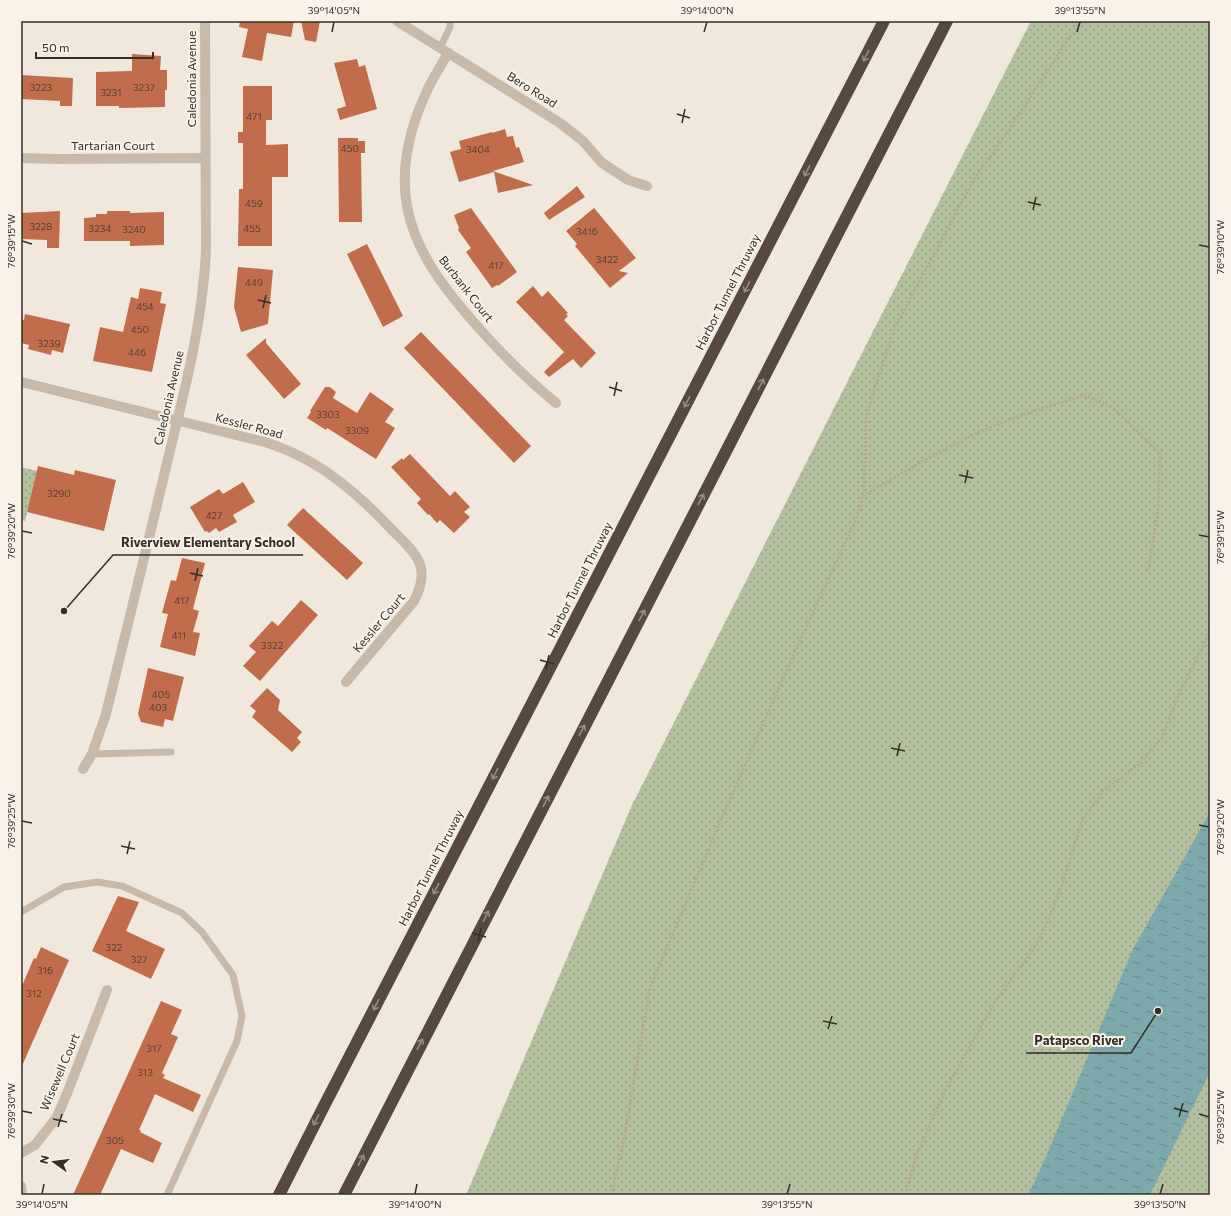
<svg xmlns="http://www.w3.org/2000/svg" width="1231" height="1216" font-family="Commissioner,sans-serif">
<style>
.park{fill:url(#park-dots)}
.water{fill:url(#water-ripples)}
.building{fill:#c16d4b}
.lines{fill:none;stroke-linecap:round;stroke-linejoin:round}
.path{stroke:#b5a393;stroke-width:2.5;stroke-dasharray:2 2;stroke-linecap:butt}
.service{stroke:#c9b9a9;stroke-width:7}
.minor{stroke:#c9b9a9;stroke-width:10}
.motorway{stroke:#574840;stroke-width:12}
.oneway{stroke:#988c84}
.ticks{fill:none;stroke:#362e29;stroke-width:1.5}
.labels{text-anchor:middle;stroke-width:4;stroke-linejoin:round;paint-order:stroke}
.number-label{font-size:10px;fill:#593e32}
.street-label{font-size:12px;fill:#362e29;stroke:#f9f2e9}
.leader{fill:none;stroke:#362e29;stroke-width:1.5}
.callout-dot{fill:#362e29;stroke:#f9f2e9;stroke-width:1.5}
.callout-label{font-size:13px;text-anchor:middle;font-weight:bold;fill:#362e29;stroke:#f9f2e9;stroke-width:4;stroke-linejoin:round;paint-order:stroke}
.neatline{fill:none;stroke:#362e29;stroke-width:1.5}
.ticks-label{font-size:10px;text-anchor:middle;fill:#362e29}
</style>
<defs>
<pattern id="park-dots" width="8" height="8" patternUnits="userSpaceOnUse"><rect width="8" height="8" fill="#b3c09d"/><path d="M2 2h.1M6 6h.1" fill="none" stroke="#929c80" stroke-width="1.8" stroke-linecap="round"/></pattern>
<pattern id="water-ripples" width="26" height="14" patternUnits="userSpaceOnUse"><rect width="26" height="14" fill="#7da9ad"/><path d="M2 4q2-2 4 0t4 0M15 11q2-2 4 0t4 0" fill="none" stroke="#678a8d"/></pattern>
</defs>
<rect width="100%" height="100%" fill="#f1e8dd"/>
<g class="park">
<polygon points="1031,21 1210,21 1210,1195 466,1195 632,805"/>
<polygon points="21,467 37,471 25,521 21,520"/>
</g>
<polygon class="water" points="1210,812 1210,1072 1150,1195 1028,1195 1045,1159 1132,951"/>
<g class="building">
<polygon points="240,21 294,21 291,37 267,33 262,61 242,57 248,29 239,27"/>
<polygon points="301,21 320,21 316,42 305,40"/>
<polygon points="132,54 161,56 160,70 167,70 167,90 165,90 165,107 119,108 119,106 96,106 96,72 132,71"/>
<polygon points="357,59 359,67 365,65 377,109 340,120 337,109 346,106 334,63"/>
<polygon points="21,75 73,78 72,106 60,106 60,101 21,99"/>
<polygon points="243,86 272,86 272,120 266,120 266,145 288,144 288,177 272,177 272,246 238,246 239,189 243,189 243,143 238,143 238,132 243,132"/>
<polygon points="505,129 507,137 513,136 516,148 519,147 524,162 493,171 533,185 498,193 494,172 459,182 450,152 461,149 459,141 492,132 492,133"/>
<polygon points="338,138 358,138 358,141 365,141 365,153 361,153 362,222 339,222"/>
<polygon points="577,186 585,197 549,220 544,213"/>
<polygon points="471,208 517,272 498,286 497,285 492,288 466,252 471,248 458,230 459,228 454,215"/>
<polygon points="594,208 636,258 619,271 628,273 610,288 575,246 577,244 566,231"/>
<polygon points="60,211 59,248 47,248 47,240 21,239 21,213"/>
<polygon points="107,211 130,211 130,213 164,212 164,245 130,246 130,241 84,241 84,218 96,217 96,214 107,214"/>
<polygon points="367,244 403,316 383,327 347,254"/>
<polygon points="238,267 273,270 268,324 241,332 234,307"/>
<polygon points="533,286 542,297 548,291 568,313 566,314 568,316 564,320 596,353 581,368 573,359 549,377 544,372 564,352 516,302"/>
<polygon points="140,288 162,292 160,303 166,304 152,372 93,361 100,327 123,332 131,297 138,299"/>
<polygon points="25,314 70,324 63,353 52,350 51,355 28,349 29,345 21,343 21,319 24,320"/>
<polygon points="421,332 531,446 514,463 404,348"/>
<polygon points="266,338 266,343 301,384 284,399 246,355"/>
<polygon points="325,387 330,387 336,392 333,398 357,413 370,392 394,409 385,422 395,428 376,459 327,428 326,430 307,418 311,412 310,411"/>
<polygon points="410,454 450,496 455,491 470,507 464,512 470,517 454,533 440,520 437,523 429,514 428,515 417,503 421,499 391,467 402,458 403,460"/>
<polygon points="38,466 74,475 75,470 116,480 104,531 27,512"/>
<polygon points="243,482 255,502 233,515 237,522 219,532 216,528 209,533 207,531 205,532 190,507 219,489 223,494"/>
<polygon points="303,508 363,563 347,580 287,525"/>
<polygon points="182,558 205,563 193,609 199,611 193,632 200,633 195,656 160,647 168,614 162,613 171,580 176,581"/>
<polygon points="301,600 318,615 260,681 243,666 256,652 249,646 272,621 278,626"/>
<polygon points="148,668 184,677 173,721 165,719 163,727 141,722 138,714"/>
<polygon points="267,688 280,700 278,710 302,732 297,738 301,742 292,752 252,717 256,711 250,706"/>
<polygon points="118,896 139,902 126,931 165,949 151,979 92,951"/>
<polygon points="41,947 69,960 21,1068 21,988 34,958 36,959"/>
<polygon points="161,1001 182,1010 171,1034 178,1037 162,1073 165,1075 163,1078 201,1095 193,1112 155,1094 139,1130 141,1130 140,1132 162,1143 153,1163 121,1149 100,1195 73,1195"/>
</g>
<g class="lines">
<g class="path">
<path d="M863,496c45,-26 90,-54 138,-73 28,-11 56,-19 84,-28l28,13 47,45 -2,56 -10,63"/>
<polyline points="611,1195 622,1149 650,988 720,822 797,647 857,517 864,490 866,416 894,329 973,181 1010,128 1080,21"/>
<polyline points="905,1195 917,1154 945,1091 996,1000 1035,947 1046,925 1062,885 1083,819 1103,791 1142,762 1162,737 1177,699 1210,631"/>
</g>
<g class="service">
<polyline points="440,48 450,27 450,21"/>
<polyline points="92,754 171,752"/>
<polyline points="21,912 64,887 97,882 122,886 182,913 202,932 233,975 242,1016 237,1041 167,1195"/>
</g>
<g class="minor">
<polyline points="397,21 560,123 583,141 601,162 628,180 647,186"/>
<path d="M448,53c-7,13 -16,26 -22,40 -13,28 -23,63 -21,94 2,59 43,107 81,149 22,24 44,46 70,67"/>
<polyline points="21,158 59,159 205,158"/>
<path d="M21,382l244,60c15,5 30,11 44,19 32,18 59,43 84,70 9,9 22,20 27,33 4,13 0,26 -6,37l-68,81"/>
<path d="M83,769l9,-15 14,-40c20,-83 41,-167 61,-251 17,-70 36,-141 39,-214l-1,-228"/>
<polyline points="21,1153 35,1145 57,1117 68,1091 107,990"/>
<polyline points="21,1186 22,1195"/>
</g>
<g class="motorway">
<polyline points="279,1195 324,1106 884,21"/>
<polyline points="344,1195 947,21"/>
</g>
</g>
<defs><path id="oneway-shaft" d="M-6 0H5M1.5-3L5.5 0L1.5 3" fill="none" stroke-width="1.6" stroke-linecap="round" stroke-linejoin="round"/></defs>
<g class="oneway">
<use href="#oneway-shaft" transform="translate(866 56) rotate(117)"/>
<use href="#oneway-shaft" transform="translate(807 171) rotate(117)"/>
<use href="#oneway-shaft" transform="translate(747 287) rotate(117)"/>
<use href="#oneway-shaft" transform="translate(761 384) rotate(-63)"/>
<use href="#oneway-shaft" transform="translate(687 402) rotate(117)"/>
<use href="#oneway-shaft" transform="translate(701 499) rotate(-63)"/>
<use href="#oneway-shaft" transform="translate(642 615) rotate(-63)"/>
<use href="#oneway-shaft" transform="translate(582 730) rotate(-63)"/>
<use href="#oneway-shaft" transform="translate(495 774) rotate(117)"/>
<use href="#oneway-shaft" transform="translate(546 801) rotate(-63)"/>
<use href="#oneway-shaft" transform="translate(436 889) rotate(117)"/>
<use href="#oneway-shaft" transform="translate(486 916) rotate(-63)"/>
<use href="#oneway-shaft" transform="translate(376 1005) rotate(117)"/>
<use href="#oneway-shaft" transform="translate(420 1044) rotate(-63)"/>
<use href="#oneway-shaft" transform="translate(316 1120) rotate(117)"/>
<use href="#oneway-shaft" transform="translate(361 1160) rotate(-63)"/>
</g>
<path class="ticks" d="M332,32l2,-10M704,32l3,-10M1077,32l3,-10M677,114l13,4M682,123l3,-14M1028,202l13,3M1033,210l3,-13M22,241l10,3M1199,245l10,2M258,300l13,3M263,308l3,-13M609,387l13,4M614,396l3,-14M959,475l14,3M965,483l3,-13M22,531l10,2M1199,535l10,2M190,573l13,3M195,581l3,-13M540,660l14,4M546,669l3,-14M891,748l14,3M897,756l3,-13M22,821l10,2M1199,825l10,2M121,846l14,3M127,854l3,-13M472,933l14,4M478,942l3,-14M823,1021l14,3M828,1029l4,-13M1174,1108l14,4M22,1111l10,2M1199,1114l10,3M1179,1117l4,-14M53,1119l14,3M58,1127l4,-13M42,1194l2,-10M415,1194l2,-10M787,1194l3,-10M1160,1194l3,-10"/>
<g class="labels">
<g class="number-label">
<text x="41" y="91">3223</text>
<text x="144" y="91">3237</text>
<text x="111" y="96">3231</text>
<text x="254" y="120">471</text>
<text x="350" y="152">450</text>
<text x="478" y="153">3404</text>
<text x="254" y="207">459</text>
<text x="41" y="230">3228</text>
<text x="100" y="232">3234</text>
<text x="252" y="232">455</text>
<text x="134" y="233">3240</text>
<text x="587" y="235">3416</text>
<text x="607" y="263">3422</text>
<text x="496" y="269">417</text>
<text x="254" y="286">449</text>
<text x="145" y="310">454</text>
<text x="140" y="333">450</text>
<text x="49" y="347">3239</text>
<text x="137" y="356">446</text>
<text x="328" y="418">3303</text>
<text x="357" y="434">3309</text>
<text x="59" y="497">3290</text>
<text x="214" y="519">427</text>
<text x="182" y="604">417</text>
<text x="179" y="639">411</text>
<text x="272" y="649">3322</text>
<text x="161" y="698">405</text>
<text x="158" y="711">403</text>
<text x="114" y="951">322</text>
<text x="139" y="963">327</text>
<text x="45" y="974">316</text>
<text x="34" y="997">312</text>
<text x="154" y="1052">317</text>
<text x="145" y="1076">313</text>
<text x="115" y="1144">305</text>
</g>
<g class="street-label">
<text transform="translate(192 79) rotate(-90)" y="4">Caledonia Avenue</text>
<text transform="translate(532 90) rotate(32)" y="4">Bero Road</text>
<text x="113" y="150">Tartarian Court</text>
<text transform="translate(466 289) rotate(52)" y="4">Burbank Court</text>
<text transform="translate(728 292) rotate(-63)" y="4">Harbor Tunnel Thruway</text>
<text transform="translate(169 398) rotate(-77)" y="4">Caledonia Avenue</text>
<text transform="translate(249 426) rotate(15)" y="4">Kessler Road</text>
<text transform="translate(580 580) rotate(-63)" y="4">Harbor Tunnel Thruway</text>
<text transform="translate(379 623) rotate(-50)" y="4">Kessler Court</text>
<text transform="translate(431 868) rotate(-63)" y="4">Harbor Tunnel Thruway</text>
<text transform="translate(60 1072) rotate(-67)" y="4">Wisewell Court</text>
</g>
</g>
<path class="leader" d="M64 611L113 555H303M1158 1011L1131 1053H1026"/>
<g class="callout-dot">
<circle cx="64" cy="611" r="4"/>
<circle cx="1158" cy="1011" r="4"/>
</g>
<g class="callout-label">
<text x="208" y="547">Riverview Elementary School</text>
<text x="1079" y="1045">Patapsco River</text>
</g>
<rect width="1231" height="1216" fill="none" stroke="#f9f2e9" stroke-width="44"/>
<g transform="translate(54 1162) rotate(284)" stroke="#f9f2e9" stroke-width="3" paint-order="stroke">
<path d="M0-3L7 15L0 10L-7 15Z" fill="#362e29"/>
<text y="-6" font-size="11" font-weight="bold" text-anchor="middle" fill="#362e29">N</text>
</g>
<path d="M36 52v6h117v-6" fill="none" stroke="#362e29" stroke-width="2"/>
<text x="42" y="52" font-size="12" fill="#362e29" stroke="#f9f2e9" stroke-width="3" paint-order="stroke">50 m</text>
<rect x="22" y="22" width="1187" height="1172" class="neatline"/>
<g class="ticks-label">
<text x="334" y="14">39°14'05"N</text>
<text x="707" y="14">39°14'00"N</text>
<text x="1080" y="14">39°13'55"N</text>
<text transform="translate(11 241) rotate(-90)" y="4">76°39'15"W</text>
<text transform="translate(1220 247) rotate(-90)" y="4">76°39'10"W</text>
<text transform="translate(11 531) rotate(-90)" y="4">76°39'20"W</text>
<text transform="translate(1220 537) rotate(-90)" y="4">76°39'15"W</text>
<text transform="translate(11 821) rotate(-90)" y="4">76°39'25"W</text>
<text transform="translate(1220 827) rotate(-90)" y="4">76°39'20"W</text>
<text transform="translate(11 1111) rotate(-90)" y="4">76°39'30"W</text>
<text transform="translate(1220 1117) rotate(-90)" y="4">76°39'25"W</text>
<text x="42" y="1208">39°14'05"N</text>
<text x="415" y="1208">39°14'00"N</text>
<text x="787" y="1208">39°13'55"N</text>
<text x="1160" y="1208">39°13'50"N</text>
</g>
</svg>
